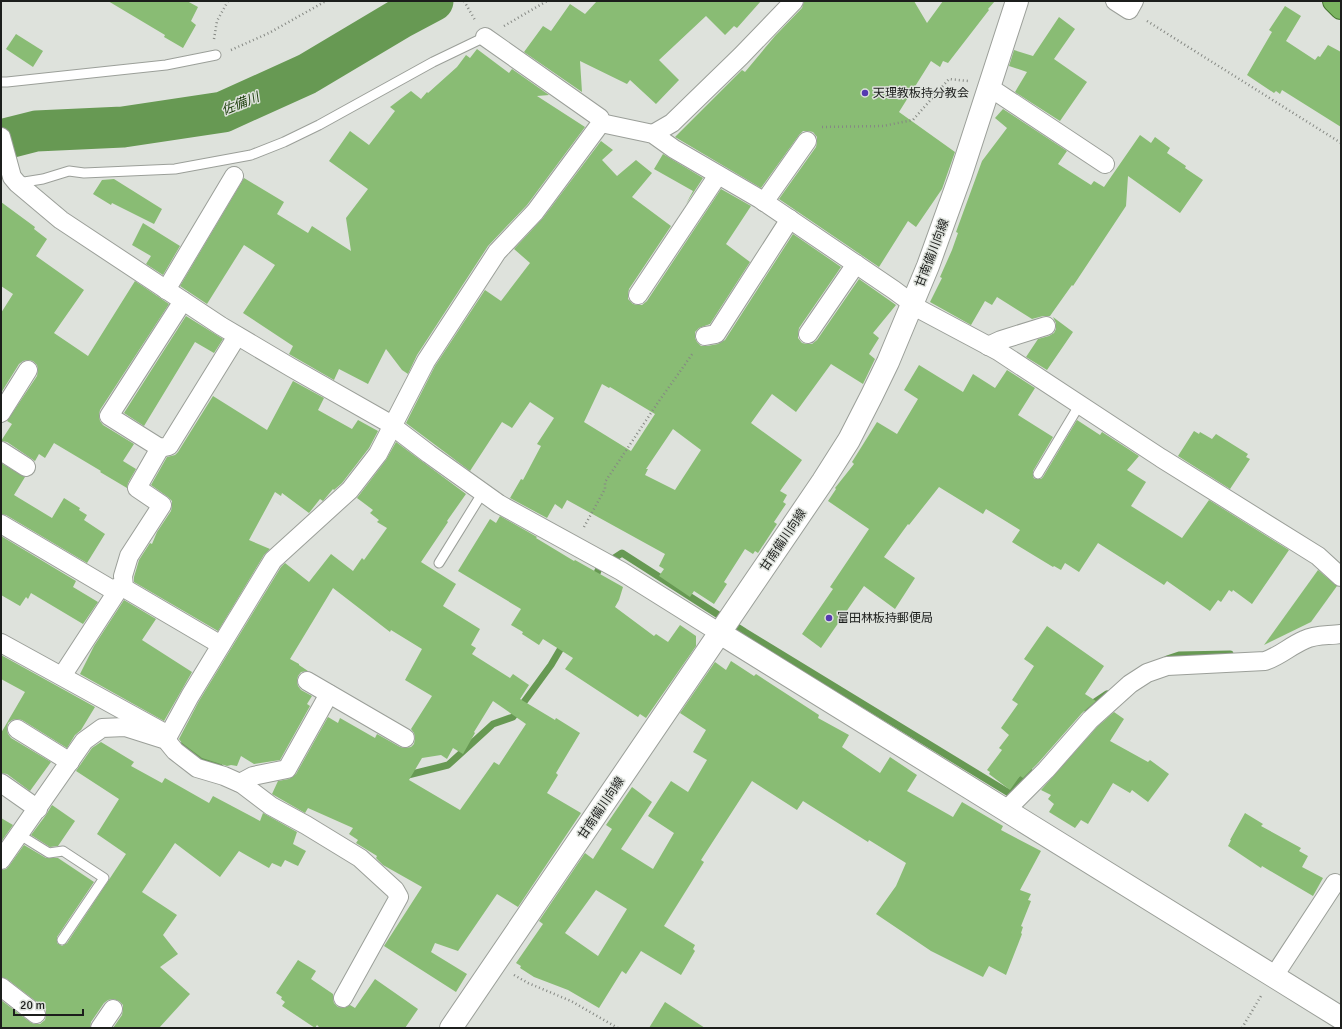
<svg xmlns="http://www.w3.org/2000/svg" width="1342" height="1029" font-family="Signika,'Noto Sans JP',sans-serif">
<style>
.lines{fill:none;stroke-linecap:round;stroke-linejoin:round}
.stream{stroke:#679953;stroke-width:7}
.river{stroke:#679953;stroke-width:41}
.building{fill:#89bc74;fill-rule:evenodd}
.service-casing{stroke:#9b9f99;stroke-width:11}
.minor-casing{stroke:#9b9f99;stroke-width:20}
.tertiary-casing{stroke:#9b9f99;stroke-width:24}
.secondary-casing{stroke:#9b9f99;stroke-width:24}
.trunk-casing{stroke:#44732e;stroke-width:24}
.path{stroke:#858883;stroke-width:2.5;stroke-dasharray:1 3;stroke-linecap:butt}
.service{stroke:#fff;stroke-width:9}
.minor{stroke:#fff;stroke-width:18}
.tertiary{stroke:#fff;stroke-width:22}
.secondary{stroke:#fff;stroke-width:22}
.trunk{stroke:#7bb460;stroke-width:22}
.poi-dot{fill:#553ab1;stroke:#dee2dc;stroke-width:1.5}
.labels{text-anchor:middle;stroke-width:3;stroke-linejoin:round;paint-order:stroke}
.poi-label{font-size:12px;fill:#1c1e1c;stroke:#dee2dc;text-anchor:start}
.street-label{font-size:12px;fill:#1c1e1c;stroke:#dee2dc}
.water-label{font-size:13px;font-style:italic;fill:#1e400e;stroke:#dee2dc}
</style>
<rect width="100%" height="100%" fill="#dee2dc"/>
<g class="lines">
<g class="stream">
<polyline points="594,581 599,568 622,553 745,632 1009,793 1029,771"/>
<polyline points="1167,659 1179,655 1230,654"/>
<polyline points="1086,708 1107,694"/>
<polyline points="182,746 220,767"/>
<polyline points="404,776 448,765 493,724 513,717 551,665 564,643"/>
</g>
<polyline class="river" points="1,140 36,131 123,127 223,112 307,74 401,18 433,1"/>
</g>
<g class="building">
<polygon points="108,1 187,1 198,7 191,21 196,25 183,48 164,37 165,35"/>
<polygon points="597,1 761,1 737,28 734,26 725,35 706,16 659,60 679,80 656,104 630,80 627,84 580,61 582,92 524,52 543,26 551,31 570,4 585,14"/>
<polygon points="804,1 914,1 927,23 943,1 995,1 988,9 989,10 948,63 943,61 940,67 931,61 899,112 955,152 942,189 916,227 908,221 879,267 779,199 816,147 817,142 817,137 813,132 808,131 803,131 799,135 761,188 675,137 742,70 745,72 775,36 802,8"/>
<polygon points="1285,6 1301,16 1286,41 1315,60 1318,56 1320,57 1328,45 1341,52 1341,127 1282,90 1280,94 1276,91 1274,93 1247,75 1272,32 1269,30"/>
<polygon points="1059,17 1075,29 1054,59 1087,82 1060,121 1015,92 1027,72 1009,66 1014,50 1033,56"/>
<polygon points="16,34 43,51 33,67 6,49"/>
<polygon points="477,49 509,73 512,69 549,95 537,96 585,127 527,205 488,246 417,355 408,374 402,370 386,349 368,384 339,369 334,380 289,354 293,346 243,313 275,265 244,245 207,304 180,286 244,178 284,202 277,214 308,233 312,226 351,251 346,218 368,189 329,161 350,131 369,145 395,111 390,107 411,91 421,99 427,92 428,93 457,67 466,55 470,58"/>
<polygon points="1003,109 1067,151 1058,164 1091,185 1094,181 1104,187 1140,135 1151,143 1155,137 1170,148 1167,153 1186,166 1185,168 1203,180 1180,213 1128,176 1126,206 1073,286 1072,285 1050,316 1043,316 1032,319 997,297 992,305 985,301 971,325 930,302 942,278 940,277 952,250 958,233 956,232 982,161 1007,128 995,118"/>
<path d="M601,141l12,9 -11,10 15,16 19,-16 16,13 -20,24 39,29 -42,63 -1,5v5l5,5 5,1h4l5,-4 74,-112 30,17 -25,38 24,18 -40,62 -11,4 -4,4v6l2,4 4,4h6l11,-2 7,-4 68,-106 48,33 -42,61 -1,6v4l4,5 5,1h5l5,-4 42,-61 37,26 -23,28 6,5 -10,16 6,5 -12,25 -32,-20 -35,48 -24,-18 -21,29 51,37 -22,31 7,4 -4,7 3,2 -12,18 3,2 -19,29 -3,-2 -2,3 -8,-5 -21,33 3,2 -13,20 -20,-13 -4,6 -31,-21 5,-7 -5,-3 6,-12 -98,-54 -5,9 -7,-5 -8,14 -37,-20 11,-19 2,1 18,-34 -4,-2 17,-26 -24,-16 -18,26 -10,-6 -32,49 -64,-48 29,-57 50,-76 16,11 29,-38 -16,-14 29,-31zM602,384l7,4 1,-1 45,27 -24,37 -47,-29zM673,429l28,21 -26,40 -30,-15 3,-6h-2z"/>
<polygon points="663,154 703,178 686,204 693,191 654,169"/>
<polygon points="114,179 162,209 154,224 112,203 111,205 93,194 102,180"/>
<polygon points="1,202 35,227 34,229 47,239 36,256 84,290 54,333 88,356 135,281 169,304 100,410 99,415 100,421 103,425 134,444 123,461 136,469 128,483 127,488 100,472 101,471 54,443 45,458 39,454 35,461 7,442 1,441 12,424 7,421 37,376 38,370 37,365 33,361 28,360 23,361 19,364 1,393 1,313 13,294 1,286"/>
<polygon points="143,223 180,246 163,275 146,264 151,256 132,245"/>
<polygon points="186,316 223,339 214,353 195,342 144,426 124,413"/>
<polygon points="1053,317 1073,332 1047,370 1026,357 1038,339 1049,336 1054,333 1056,329 1056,323"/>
<polygon points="919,365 963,392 973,374 995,388 1007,370 1035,388 1018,415 1053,437 1033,471 1033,477 1035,479 1041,479 1043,477 1077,420 1100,435 1102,432 1139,456 1127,470 1146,482 1131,506 1182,538 1209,500 1289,550 1252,604 1233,590 1232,592 1229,590 1221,602 1218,600 1210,611 1167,581 1164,585 1098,543 1079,572 1065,563 1061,570 1054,566 1053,567 1012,542 1020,530 986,509 983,514 939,487 909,525 908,524 884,557 915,578 895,609 864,586 821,648 802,634 833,589 830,587 869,529 828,501 836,489 835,488 854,464 852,462 877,422 897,434 918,399 904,390"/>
<polygon points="293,381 324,398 318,410 352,429 358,420 378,431 369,448 342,483 334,490 333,489 323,501 320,499 309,513 282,493 281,496 275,492 249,540 270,549 264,555 218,631 134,582 134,577 139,560 150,543 152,544 157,532 171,511 172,506 172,501 168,497 151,485 167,457 175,455 178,452 213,396 267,430"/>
<polygon points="1194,431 1199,434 1200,432 1212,439 1216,434 1248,454 1246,457 1250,459 1230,489 1178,456"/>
<path d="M396,442l70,52 -19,27 1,1 -27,40 35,22 -13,22 37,23 -9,16 5,3 -4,6 38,24 3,-4 16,11 -9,14 35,21 1,-2 24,15 -24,40 2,2 -11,18 34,20 -63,94 -21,-13 -39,57 -23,-8 -4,9 36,22 -11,18 -72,-46 38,-59 -39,-22 -7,-7 1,-2 -21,-13 2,-3 -9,-6 4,-6 -45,-20 -3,5 -33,-19 6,-13 11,-2 7,-5 32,-57 10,6 2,-5 35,20 2,-4 23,13 5,1 6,-1 3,-3 1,-6 -1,-5 -3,-4 21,-33 -27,-16 17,-31 -31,-19 -1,2 -57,-44 -43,71 9,5v1l9,6 -7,1 -3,4 -1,5 1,5 3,4 11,6 -5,8 3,2 -30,54 -26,4 -13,-8 -4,10 -6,-1 -4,1 -25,-8 -20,-15 -3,-4 20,-38 82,-134 4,-4 24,19 22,-28 22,17 9,-13 2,2 23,-32 -10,-6 2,-2 -9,-7 3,-3 -16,-12 29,-38zM493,701l33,23 -27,41 -5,-3 -34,48 -51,-30 13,-22 19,-3 6,4 6,-11 10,6 12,-21 -1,-1z"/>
<polygon points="1,463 25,477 14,495 52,518 64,498 80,508 79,510 87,515 84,520 105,534 87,563 6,515 1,514"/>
<polygon points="500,516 537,537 536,538 574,561 575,560 623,587 619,600 615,607 654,636 656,634 668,642 680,625 696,636 696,646 646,718 640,714 638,717 565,669 573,658 543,639 539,645 522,634 523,632 511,625 521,609 458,571 490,519 496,523"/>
<polygon points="1,536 76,581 73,587 98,602 83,624 31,593 28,599 26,597 20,606 1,595"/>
<polygon points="1318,570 1337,586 1311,622 1264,645"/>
<polygon points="124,600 156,619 142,640 192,672 164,721 80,674 94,646"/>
<polygon points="1047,626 1104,666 1085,694 1096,701 1082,713 1038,763 1023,778 1020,776 1010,790 989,774 990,772 987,770 1002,750 999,748 1009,735 1001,728 1018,704 1012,700 1034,666 1024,659"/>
<polygon points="1,655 95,707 81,730 75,735 67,748 22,720 17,719 12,720 8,723 7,729 8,734 11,738 51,762 30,791 7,774 1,773 1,733 25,692 1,679"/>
<path d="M731,661l23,15 2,-2 63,41 -1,3 31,17 -7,12 38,26 10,-16 27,18 -10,16 46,26 9,-15 41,24 -2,4 40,21 -21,39 11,4 -3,6 3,1 -10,25 2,1 -2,6 1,1 -16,41 -17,-9 -6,11 -52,-26 -55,-37 20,-28 10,-23 -37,-23 -1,2 -65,-41 -6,9 -45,-29 -51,79 3,2 -40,64 31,19 -2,4 2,2 -14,24 -40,-24 -15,23 -4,-3 -23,37 -31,-18 -34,-13 -14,-9 1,-2 -5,-3 27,-39 -4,-3 46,-68 8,6 19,-30 -6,-4 26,-38 20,15 -31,47 32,20 21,-36 -26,-17 23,-35 17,11 19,-32 -14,-8 13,-22 -26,-17 35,-51 11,8zM596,890l31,19 -29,47 -33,-23z"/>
<polygon points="1114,712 1124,719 1110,741 1148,762 1150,760 1169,774 1148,802 1132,790 1130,793 1113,783 1088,824 1081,820 1075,828 1049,812 1054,804 1048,799 1051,795 1041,790 1097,727"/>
<polygon points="101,742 134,762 131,766 162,783 165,778 209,803 213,796 260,821 263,813 297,832 293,844 306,851 298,866 285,860 281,867 272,863 269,868 239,851 220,877 175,843 142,892 177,915 163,935 178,954 160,967 190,994 159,1028 113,1028 122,1015 123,1009 123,1005 119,1001 113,999 108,1000 104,1003 91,1022 90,1028 1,1028 1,1000 30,1022 34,1024 40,1024 45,1020 46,1015 46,1010 42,1006 7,979 1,977 1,870 6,869 9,866 24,845 46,858 58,858 94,882 57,937 57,943 62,946 67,943 126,854 97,834 119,799 76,771 92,748"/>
<polygon points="52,805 75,821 58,846 50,847 31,835 46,815"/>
<polygon points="1245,813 1263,824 1261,826 1301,848 1299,851 1308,856 1302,867 1323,878 1313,896 1262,866 1261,868 1228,846 1231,840 1230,840"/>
<polygon points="1,818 13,825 1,842"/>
<polygon points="298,960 316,971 311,979 333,994 333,999 334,1003 338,1007 344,1008 350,1005 355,1008 375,979 418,1009 405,1028 320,1028 317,1025 315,1028 282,1006 285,1002 281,999 282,997 276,993"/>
<polygon points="665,1002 705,1028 649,1028"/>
</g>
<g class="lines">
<g class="service-casing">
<g id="service">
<polyline points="1,82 7,82 166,65 216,55"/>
<polyline points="18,183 43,179 69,171 84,173 175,169 251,155 284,142 319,125 433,62 485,37"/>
<polyline points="1038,474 1080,404"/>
<polyline points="439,563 483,492"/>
<polyline points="20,835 49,853 63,851 104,878 62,940"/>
</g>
</g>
<g class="minor-casing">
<g id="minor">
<polyline points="1115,1 1129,10 1134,1"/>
<polyline points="485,37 600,118 601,123"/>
<polyline points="989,87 1105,164"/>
<polyline points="601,123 653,134 674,149 760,199 894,290 921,310 998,351 1161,458 1318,556 1341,577"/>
<polyline points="653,134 672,123 741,56 794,1"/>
<polyline points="1,137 12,177 17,183 61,220 221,326 292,368 387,422 429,454 499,504 621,571 720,633"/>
<polyline points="764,202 807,141"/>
<polyline points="166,290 234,176"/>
<polyline points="638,295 718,175"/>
<polyline points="183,301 109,416 160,448 137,488 162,505 129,556 123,576 124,588 221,645"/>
<polyline points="808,334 856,264"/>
<polyline points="705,336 716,334 790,219"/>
<polyline points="988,346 1001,340 1046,326"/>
<polyline points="1,413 28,370"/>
<polyline points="160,448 169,446 237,336"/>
<polyline points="1,451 26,467"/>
<polyline points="1,524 111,589 120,587"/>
<polyline points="1,643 161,731"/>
<polyline points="62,676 120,587 124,588"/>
<polyline points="307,681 405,738"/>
<polyline points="17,729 70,762"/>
<polyline points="166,740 190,696 273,560 350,490 378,454 426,361 497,252 535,212 601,123"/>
<polyline points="1,783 38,809"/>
<polyline points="240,783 253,776 287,769 329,694"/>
<path d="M1006,810l40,-40 44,-50 40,-36 17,-11 20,-7 98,-5c15,-5 25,-15 39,-21 12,-6 24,-4 37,-6"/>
<polyline points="1,860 84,741 102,728 125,727 166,740 175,751 197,768 224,776 242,784 271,806 306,825 360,858 395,890 399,897 343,998"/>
<polyline points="1274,976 1335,883"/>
<polyline points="1,987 36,1014"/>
<polyline points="100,1028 113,1009"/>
</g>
</g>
<g class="tertiary-casing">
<polyline id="tertiary" points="720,633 1341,1018"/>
</g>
<g class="secondary-casing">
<polyline id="secondary" points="451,1028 823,481 849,440 872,395 888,362 928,266 960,177 1017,1"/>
</g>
<g class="trunk-casing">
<polyline id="trunk" points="1334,1 1341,8"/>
</g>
<g class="path">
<polyline points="464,1 475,20"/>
<polyline points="1147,21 1341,143"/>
<polyline points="504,26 547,1"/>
<polyline points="214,39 217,21 228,1"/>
<polyline points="231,50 269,33 326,1"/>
<polyline points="822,127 883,126 913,120 949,79 968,81"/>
<polyline points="584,527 605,489 605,482 657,404 693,353"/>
<polyline points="514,975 528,983 571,1001 618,1028"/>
<polyline points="1242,1028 1261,996"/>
</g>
<use href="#service" class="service"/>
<use href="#minor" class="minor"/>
<use href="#tertiary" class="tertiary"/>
<use href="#secondary" class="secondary"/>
<use href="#trunk" class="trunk"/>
</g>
<g class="poi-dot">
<circle cx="865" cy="93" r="4"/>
<circle cx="829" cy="618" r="4"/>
</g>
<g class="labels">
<g class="poi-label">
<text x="873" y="97">天理教板持分教会</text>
<text x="837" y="622">富田林板持郵便局</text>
</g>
<g class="street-label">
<text transform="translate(932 253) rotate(-69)" y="4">甘南備川向線</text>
<text transform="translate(783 540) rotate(-56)" y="4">甘南備川向線</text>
<text transform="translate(601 808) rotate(-56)" y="4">甘南備川向線</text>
</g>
<g class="water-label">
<text transform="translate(240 103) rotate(-22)" y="5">佐備川</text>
</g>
</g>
<rect width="1342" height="1029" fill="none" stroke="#1c1e1c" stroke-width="4"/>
<path d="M14 1009v6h69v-6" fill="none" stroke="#1c1e1c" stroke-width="2"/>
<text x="20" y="1009" font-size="12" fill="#1c1e1c" stroke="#dee2dc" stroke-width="3" paint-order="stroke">20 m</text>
</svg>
